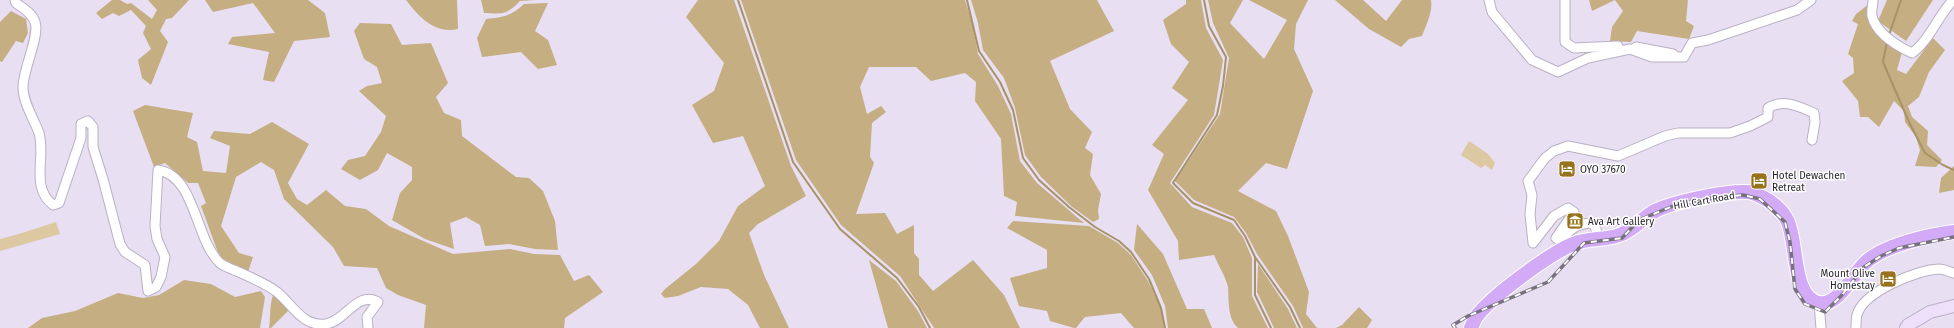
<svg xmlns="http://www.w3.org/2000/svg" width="1954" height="328" font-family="'Fira Sans',sans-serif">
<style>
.green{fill:#dcc8a1}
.forest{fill:#c4ae82}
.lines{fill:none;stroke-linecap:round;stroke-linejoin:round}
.stream{stroke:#a89268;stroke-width:2}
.minor-casing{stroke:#b9b0c3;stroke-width:11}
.secondary-casing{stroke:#b9b0c3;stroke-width:14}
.trunk-casing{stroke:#fff;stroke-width:16}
.minor{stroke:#fff;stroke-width:9}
.secondary{stroke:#eedffb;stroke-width:12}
.trunk{stroke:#d2aaf6;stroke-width:14}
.rail-casing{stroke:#78727f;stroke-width:3.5}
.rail{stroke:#fff;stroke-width:2;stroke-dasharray:6;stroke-linecap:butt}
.labels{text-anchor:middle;stroke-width:3;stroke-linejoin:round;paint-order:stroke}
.poi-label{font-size:10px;fill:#27242b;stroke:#fff;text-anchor:start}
.street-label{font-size:10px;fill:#27242b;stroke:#fff}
</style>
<rect width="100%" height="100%" fill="#e9dff3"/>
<g class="green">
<polygon points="1469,141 1488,154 1495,163 1492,170 1485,165 1481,168 1461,155"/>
<polygon points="56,222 60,234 0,251 0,239 22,233"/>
</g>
<g class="forest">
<polygon points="112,0 120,0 127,4 131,3 152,19 157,10 148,0 189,0 172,18 166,19 160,31 168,42 151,85 142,78 138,60 151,49 143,33 146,26 131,10 119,16 113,13 102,19 96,13"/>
<polygon points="205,0 308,0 325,13 330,37 294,41 274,82 263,80 269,52 228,44 232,37 275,33 253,3 213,12"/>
<path d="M406,0h51l1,29c-24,5 -39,-12 -52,-29z"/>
<path d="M481,0h55l-16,1c-14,14 -17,13 -36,12z"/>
<polygon points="698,0 734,0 791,166 806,196 758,224 749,233 764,275 789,328 760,328 748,305 728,289 701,287 678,296 665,298 661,294 665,289 696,264 719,241 738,206 765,186 743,136 713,143 692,105 714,91 724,63 686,17"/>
<polygon points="741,0 965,0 973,25 978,54 998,86 1011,114 1020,161 1037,183 1084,223 1015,216 1017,202 1004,196 1001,139 975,101 976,82 965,73 931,81 916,67 869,67 860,87 867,114 881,106 886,112 872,123 870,157 874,163 856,214 885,213 897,234 914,225 914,253 919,259 919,275 933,291 973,260 1004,295 1020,328 934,328 900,276 841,225 796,160"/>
<polygon points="971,0 1097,0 1114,31 1050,61 1070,109 1092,132 1085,148 1093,154 1090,175 1101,194 1098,210 1099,219 1093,222 1071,206 1041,177 1025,155 1015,108 1004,78 983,50 978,23"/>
<path d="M1186,0h15l5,28 17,32 -9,55 -44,68 22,24 40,16 11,14 9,21v38l16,32h-30c-11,-10 -9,-28 -10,-41 -2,-10 -10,-22 -14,-32l-35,5 -1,-19 -30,-51 16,-36 -12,-9 36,-45 -16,-12 17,-26 -18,-18 -8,-24 23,-16z"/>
<polygon points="1208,0 1243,0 1230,23 1264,59 1287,20 1249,0 1308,0 1296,24 1294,49 1313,91 1287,169 1266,163 1238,191 1276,211 1288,236 1309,292 1306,314 1317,328 1303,328 1293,306 1257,254 1246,233 1234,217 1194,200 1175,181 1220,114 1229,58 1213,23"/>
<path d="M1335,0h28l23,21 16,-21h29c2,12 -5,25 -9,36l-13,3 -8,8 -32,-18z"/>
<polygon points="1589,0 1688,0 1686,21 1694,26 1689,39 1637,31 1631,42 1610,41 1612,27 1623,11 1615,0 1592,11"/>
<polygon points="1887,0 1933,0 1906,41 1878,21"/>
<path d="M548,3l-13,28 13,9 9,25 -19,4 -17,-17 -39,5 -5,-19 9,-19c18,-2 25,-3 38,-15z"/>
<polygon points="1869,4 1869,16 1902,52 1897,70 1906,74 1933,38 1945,50 1929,72 1919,97 1908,106 1912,117 1928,131 1927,145 1942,160 1936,167 1915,166 1920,150 1916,137 1905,122 1904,111 1894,101 1879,127 1868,117 1860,117 1858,101 1842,81 1854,73 1853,58 1848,54 1858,24 1852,21 1856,14"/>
<polygon points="11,11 26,19 28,33 23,43 16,41 2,62 0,61 0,22"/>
<polygon points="360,23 391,24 402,45 431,43 448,83 436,97 444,113 461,120 462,136 516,177 529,178 543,191 555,221 558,250 535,249 509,244 485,246 480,225 466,217 450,223 454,249 425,239 392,220 400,193 412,180 412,167 387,153 378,170 360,180 341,169 348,160 365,156 381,132 386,116 359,91 367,86 382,83 377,67 364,59 354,31"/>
<polygon points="145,105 193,113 187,137 197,142 203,171 226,173 230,146 210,138 214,131 250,134 272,122 309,144 288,183 297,199 307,205 326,190 345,206 366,209 389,226 453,254 510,249 534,254 560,255 574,281 589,275 603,292 565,318 564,328 424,328 426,305 398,295 386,288 377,268 344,266 333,247 284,199 274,170 261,162 236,177 221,226 239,253 253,257 248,272 220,258 201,206 206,203 198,183 188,183 165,163 154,167 133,111"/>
<polygon points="1954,166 1954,190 1939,193 1941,178"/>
<polygon points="1013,221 1089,226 1118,243 1131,255 1148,281 1162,310 1164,328 1134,328 1121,313 1085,317 1076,328 1074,328 1050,321 1047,311 1019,306 1010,278 1047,268 1047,250 1007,228"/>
<polygon points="1137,224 1163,254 1187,309 1204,309 1212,328 1168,328 1165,306 1152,275 1134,250"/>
<polygon points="869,260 896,281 918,311 927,328 888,328"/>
<polygon points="1258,264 1288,309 1297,328 1274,328 1257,292"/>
<polygon points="184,280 211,284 235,297 261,291 265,297 260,328 28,328 42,318 75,311 118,293 143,298 159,295"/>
<path d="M273,295l16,15 -18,18h-2c2,-13 0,-20 4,-33z"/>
<polygon points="1359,307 1372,320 1367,328 1336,328 1342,325"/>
</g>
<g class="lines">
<g class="stream">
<polyline points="738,0 793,162 840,229 897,278 919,307 930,328"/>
<polyline points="967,0 979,51 1000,82 1013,110 1023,158 1039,180 1069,207 1095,227 1119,241 1131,252 1149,279 1161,308 1165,328"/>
<polyline points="1204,0 1209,26 1226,57 1223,86 1217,115 1173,183 1193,203 1234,220 1245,236 1255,257 1290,307 1300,328"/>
<polyline points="1889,35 1901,0"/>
<polyline points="1887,42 1883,62 1909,122 1925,153 1943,165 1954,170"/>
<polyline points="1255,257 1255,295 1271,328"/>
</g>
<g class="minor-casing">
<g id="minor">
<path d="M15,0l1,3c7,5 16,10 19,19 5,14 -12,47 -12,65 0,16 11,32 16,46 7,24 -9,54 14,72l6,-2 22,-65v-14l7,-3 5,6v20l10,32 17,65 5,8 20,13 3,26 8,-4 5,-10 4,-20 -8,-18 -2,-13 3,-56c38,6 37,70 62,93 3,3 10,5 14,7 14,6 31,13 43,22 16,13 25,35 49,32 19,-2 31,-34 52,-22l-11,15 1,11"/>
<polyline points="1489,0 1492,12 1532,60 1558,72 1588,58 1630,49 1652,57 1684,57 1692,43 1708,40 1797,10 1811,0"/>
<polyline points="1565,0 1565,42 1574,48 1618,46"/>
<path d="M1873,0c0,5 -2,11 -1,16 4,17 25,30 40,37 17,-12 26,-37 41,-53"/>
<polyline points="1636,47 1673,54"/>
<path d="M1600,238l-7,-15c-16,0 -22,6 -33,18l-4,-3 18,-26 -6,-4 -14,8 -21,27 -3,-29 2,-19 -4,-14 17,-23 9,-7 14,-5 50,10 47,-20 13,-3h52l20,-7 18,-9v-9c16,-10 31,-1 46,5l1,9 -3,18"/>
<polyline points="1819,303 1821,328"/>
<path d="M1856,328c0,-4 0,-9 1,-13 6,-23 59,-45 82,-46 5,0 10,3 15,4"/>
</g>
</g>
<g class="secondary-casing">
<polyline id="secondary" points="1906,328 1908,325 1930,312 1954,306"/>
</g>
<g class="trunk-casing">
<path id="trunk" d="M1471,328c2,-4 3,-8 5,-11 16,-21 73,-63 97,-73 16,-7 34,-3 49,-10 12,-5 22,-17 33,-23 17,-9 72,-20 92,-19 4,0 11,3 15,5 9,4 20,13 25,23 11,21 4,77 32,83 19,4 35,-30 47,-41 19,-17 63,-27 88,-30"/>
</g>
<use href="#minor" class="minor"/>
<use href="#secondary" class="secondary"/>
<use href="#trunk" class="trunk"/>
<g class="rail-casing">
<polyline id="rail" points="1455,328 1453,325 1468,316 1548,282 1584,243 1622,238 1639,220 1673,206 1704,199 1743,195 1760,199 1785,222 1790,242 1795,289 1805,304 1825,312 1842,295 1864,267 1881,256 1899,248 1954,237"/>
</g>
<use href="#rail" class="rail"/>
</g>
<defs>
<g id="hotel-square" transform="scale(0.9)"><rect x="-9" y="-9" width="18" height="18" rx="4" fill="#97721c" stroke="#fff"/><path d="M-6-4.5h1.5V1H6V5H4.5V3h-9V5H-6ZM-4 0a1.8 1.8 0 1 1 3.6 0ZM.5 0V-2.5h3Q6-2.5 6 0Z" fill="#fff"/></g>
<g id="museum-square" transform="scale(0.9)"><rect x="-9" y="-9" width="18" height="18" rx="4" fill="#97721c" stroke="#fff"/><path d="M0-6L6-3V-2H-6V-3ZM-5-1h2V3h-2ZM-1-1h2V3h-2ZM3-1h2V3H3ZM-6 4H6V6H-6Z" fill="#fff"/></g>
</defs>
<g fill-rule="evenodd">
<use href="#hotel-square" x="1567" y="169"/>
<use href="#hotel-square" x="1759" y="181"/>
<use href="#museum-square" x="1575" y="221"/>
<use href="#hotel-square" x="1888" y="279"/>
</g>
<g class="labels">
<g class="poi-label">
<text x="1580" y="173">OYO 37670</text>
<text x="1772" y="179">Hotel Dewachen<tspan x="1772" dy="12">Retreat</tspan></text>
<text x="1588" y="225">Ava Art Gallery</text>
<text x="1875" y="277" text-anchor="end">Mount Olive<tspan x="1875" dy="12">Homestay</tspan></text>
</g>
<g class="street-label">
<text transform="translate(1704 200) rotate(-10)" y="4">Hill Cart Road</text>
</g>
</g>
</svg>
